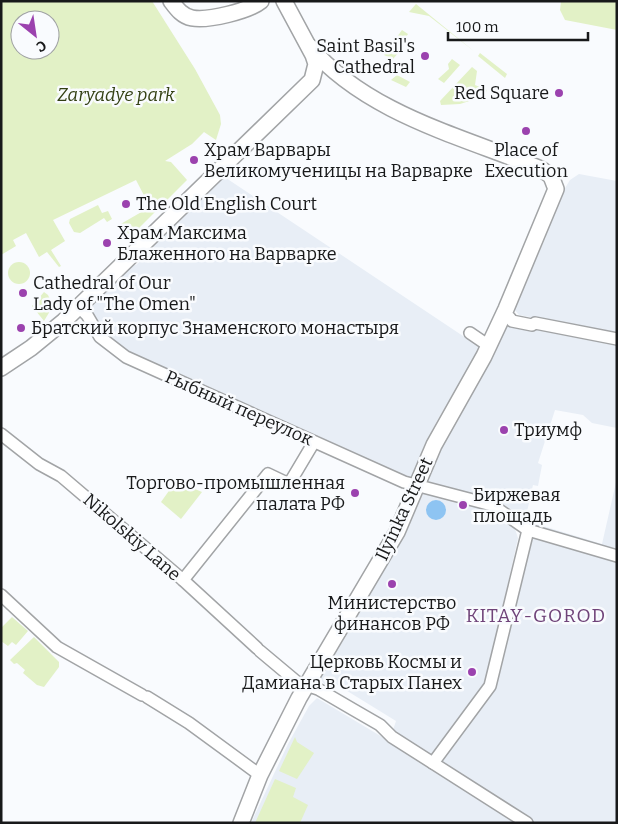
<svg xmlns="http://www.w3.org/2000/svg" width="618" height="824" font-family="Bitter,serif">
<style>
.built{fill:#e8eef6}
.green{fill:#e2f1c6;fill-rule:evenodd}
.water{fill:#8ec4f2}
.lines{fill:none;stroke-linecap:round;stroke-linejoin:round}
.street-casing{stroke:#a2a4a6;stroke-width:14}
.secondary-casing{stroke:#a2a4a6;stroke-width:18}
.street{stroke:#fff;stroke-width:11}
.secondary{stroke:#fff;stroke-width:15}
.poi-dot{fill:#9b42ae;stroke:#f9fbfe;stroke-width:2}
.labels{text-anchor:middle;stroke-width:5;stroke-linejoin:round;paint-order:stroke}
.poi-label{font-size:18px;fill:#18191a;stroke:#f9fbfe;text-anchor:start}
.park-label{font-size:18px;font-style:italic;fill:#334013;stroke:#f9fbfe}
.street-label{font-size:18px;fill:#18191a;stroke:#f9fbfe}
.neighbourhood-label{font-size:19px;letter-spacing:1px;fill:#6f4379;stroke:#f9fbfe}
</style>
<rect width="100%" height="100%" fill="#f9fbfe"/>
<g class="built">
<polygon points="579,174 617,181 617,333 519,315 514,309 531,263 535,261 546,237 544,233 559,198 570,180"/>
<polygon points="226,178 466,338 468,336 481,347 470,372 465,374 437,421 423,448 424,454 413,482 115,348 85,308 127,266 136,265 154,247 154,240 171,223 177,224 220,180"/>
<polygon points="514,324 612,344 617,343 617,428 592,423 583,415 555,410 538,463 542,465 538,486 533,485 526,516 530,518 530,522 602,544 617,478 617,552 534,527 431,484 427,480 431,464 505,328"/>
<polygon points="424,492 468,502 496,512 514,526 518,538 486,682 433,754 430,756 394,734 393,730 396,721 331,681 325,685 319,678 322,669 326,668 344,639 343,634 350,622 354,621 402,540 401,535"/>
<polygon points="535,537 617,559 617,823 534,823 442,762 443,757 496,687 529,545"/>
<polygon points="317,698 424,762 521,823 251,823 288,744 309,706"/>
</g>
<g class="green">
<path d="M1,1h151l43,68 25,46 1,9 -5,16 -12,-8 -12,12 -27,17 6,1 16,18 -56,56 -12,-11 31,-18 -14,-27 -83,40 12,21 -14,9 10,16 -2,1 -12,-15 -8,5 -13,-24 -13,7 3,6 -15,9zM20,20h30v30h-30z"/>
<polygon points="561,1 617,1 617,30 565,20 560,10"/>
<polygon points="416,4 475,52 429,16 409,12"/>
<polygon points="402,30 408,34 400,46 401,50 393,59 384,55"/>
<polygon points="480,53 507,74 505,78 478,56"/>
<polygon points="452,59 460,65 444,83 438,79 449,69 448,64"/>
<polygon points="472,67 477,71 475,85 487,90 485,96 460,104 441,105 440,101"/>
<polygon points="397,75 410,82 406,87 391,80"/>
<polygon points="98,205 102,213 108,211 112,219 107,222 104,218 80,233 74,232 69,223 70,219"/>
<circle cx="19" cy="273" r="11"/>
<polygon points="44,292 48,295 53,306 44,321 32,306"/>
<polygon points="176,481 202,492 181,519 161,502"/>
<polygon points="12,617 28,631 16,645 12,642 8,646 1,641 1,628"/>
<polygon points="34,637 59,662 59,667 44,687 37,685 23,673 25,670 17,663 14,664 10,660"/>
<polygon points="295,737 297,742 314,753 297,779 279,771"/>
<polygon points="275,779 296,788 293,797 308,805 300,823 255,823"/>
</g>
<circle class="water" cx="436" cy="510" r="10"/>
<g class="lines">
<g class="street-casing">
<g id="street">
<polyline points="79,307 87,315 100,337 126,357 404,482 492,505 528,530 617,556"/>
<polyline points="510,318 512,321 532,325 535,323 617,339"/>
<polyline points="470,333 489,346"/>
<polyline points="1,434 39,464 61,476 183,580 257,648"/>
<polyline points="183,580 268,474 289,484 314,442"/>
<polyline points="1,595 57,647 142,695"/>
<polyline points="260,651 297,682 318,689 354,710 380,725 392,737 527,823"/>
<polyline points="147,697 189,723 260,775"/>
<polyline points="433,763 490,686 528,530"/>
</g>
</g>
<g class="secondary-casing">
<g id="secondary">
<path d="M171,1c6,8 11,15 21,17 16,3 57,-7 69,-17"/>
<polyline points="1,368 31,348 64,321 312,80 316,64 313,55 284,1"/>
<path d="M241,823l19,-48 39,-77 98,-166 37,-87 50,-89 22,-47 50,-120 -5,-13 -10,-7c-80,-33 -174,-55 -232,-123"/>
</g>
</g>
<use href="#street" class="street"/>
<use href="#secondary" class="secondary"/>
</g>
<g class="poi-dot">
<circle cx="425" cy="56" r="5"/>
<circle cx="559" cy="93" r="5"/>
<circle cx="526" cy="131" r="5"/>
<circle cx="194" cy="160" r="5"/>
<circle cx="126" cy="204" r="5"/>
<circle cx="107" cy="243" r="5"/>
<circle cx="23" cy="293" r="5"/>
<circle cx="21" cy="328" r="5"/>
<circle cx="504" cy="430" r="5"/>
<circle cx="355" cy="493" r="5"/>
<circle cx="463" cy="505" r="5"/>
<circle cx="392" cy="584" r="5"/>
<circle cx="472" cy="672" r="5"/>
</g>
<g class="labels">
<g class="poi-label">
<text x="415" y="52" text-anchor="end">Saint Basil's<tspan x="415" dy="21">Cathedral</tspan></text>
<text x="549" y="99" text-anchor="end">Red Square</text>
<text x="204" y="156">Храм Варвары<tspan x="204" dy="21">Великомученицы на Варварке</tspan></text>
<text x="526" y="156" text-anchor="middle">Place of<tspan x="526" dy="21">Execution</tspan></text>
<text x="136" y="210">The Old English Court</text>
<text x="117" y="239">Храм Максима<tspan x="117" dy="21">Блаженного на Варварке</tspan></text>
<text x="33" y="289">Cathedral of Our<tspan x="33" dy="21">Lady of "The Omen"</tspan></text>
<text x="31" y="334">Братский корпус Знаменского монастыря</text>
<text x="514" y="436">Триумф</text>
<text x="345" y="489" text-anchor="end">Торгово-промышленная<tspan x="345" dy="21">палата РФ</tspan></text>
<text x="473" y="501">Биржевая<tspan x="473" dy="21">площадь</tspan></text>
<text x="392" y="609" text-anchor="middle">Министерство<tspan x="392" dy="21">финансов РФ</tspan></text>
<text x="462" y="668" text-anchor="end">Церковь Космы и<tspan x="462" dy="21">Дамиана в Старых Панех</tspan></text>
</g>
<g class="park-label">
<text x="116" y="101">Zaryadye park</text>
</g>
<g class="street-label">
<text transform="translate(239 408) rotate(24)" y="6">Рыбный переулок</text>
<text transform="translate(404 509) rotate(-65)" y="6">Ilyinka Street</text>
<text transform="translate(132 537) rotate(41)" y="6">Nikolskiy Lane</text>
</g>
<g class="neighbourhood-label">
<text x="536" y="622">KITAY-GOROD</text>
</g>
</g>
<rect width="618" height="824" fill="none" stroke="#18191a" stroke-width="5"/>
<g transform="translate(35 35) rotate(150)"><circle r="24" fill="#f9fbfe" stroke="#9fa1a3"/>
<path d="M0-4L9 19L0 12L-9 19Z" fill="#9b42ae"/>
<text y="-8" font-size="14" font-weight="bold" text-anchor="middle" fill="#18191a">С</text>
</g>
<path d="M448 32v8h140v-8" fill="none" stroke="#18191a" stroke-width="2.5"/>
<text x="456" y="32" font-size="15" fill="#18191a" stroke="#f9fbfe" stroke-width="4" paint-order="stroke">100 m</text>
</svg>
